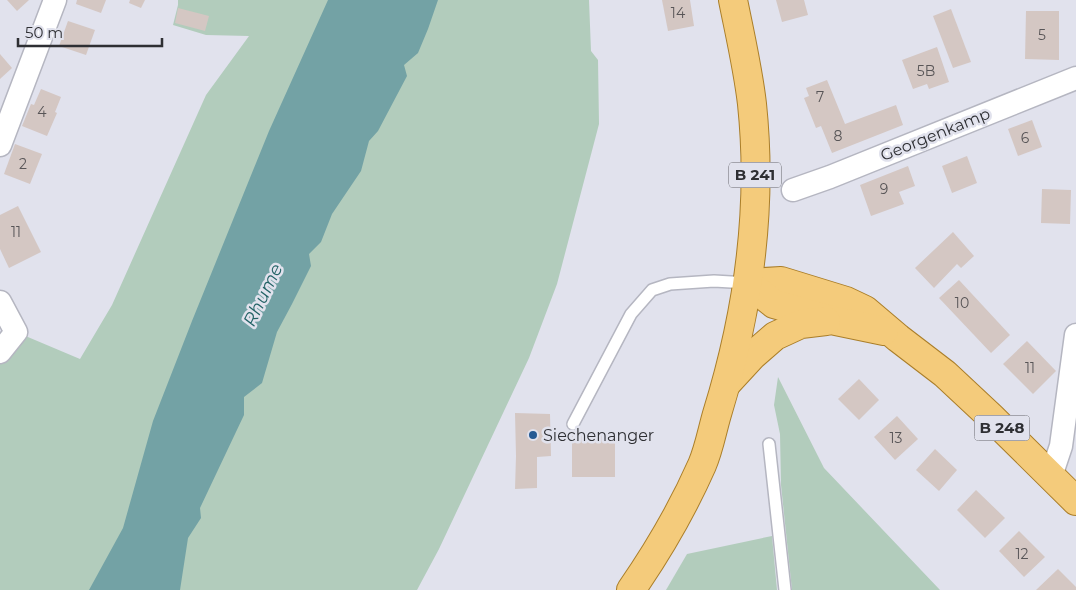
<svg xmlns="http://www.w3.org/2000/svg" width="1076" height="590" font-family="Montserrat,sans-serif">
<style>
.green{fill:#b2ccbc}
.water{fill:#73a2a5}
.building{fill:#d4c7c3}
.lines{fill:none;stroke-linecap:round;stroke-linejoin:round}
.service-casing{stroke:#b5b6c1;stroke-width:14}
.minor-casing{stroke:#b5b6c1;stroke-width:25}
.primary-casing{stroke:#aa7e29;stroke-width:30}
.service{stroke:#fff;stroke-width:11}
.minor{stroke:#fff;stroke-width:22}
.primary{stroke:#f4cb7b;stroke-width:28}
.poi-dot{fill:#255a93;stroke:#e1e2ed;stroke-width:2}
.labels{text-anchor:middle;stroke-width:5;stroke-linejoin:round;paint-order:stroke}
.number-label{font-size:14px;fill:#585557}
.shield{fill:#e1e2ed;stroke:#64656b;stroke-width:1}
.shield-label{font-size:15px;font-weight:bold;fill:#2e2f33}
.street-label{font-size:16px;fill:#2e2f33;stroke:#e1e2ed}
.poi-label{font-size:16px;fill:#2e2f33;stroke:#e1e2ed;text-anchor:start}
.water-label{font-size:18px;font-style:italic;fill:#236366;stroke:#e1e2ed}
</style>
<rect width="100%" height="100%" fill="#e1e2ed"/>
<g class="green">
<polygon points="178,0 589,0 591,51 598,60 599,124 557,284 529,358 439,549 417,590 0,590 0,352 16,332 80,359 112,305 206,95 249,36 206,35 173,25 178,5"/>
<polygon points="778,377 824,468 940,590 792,590 781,485 780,434 774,405"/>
<polygon points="772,536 777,590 666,590 687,554"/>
</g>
<polygon class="water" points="328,0 438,0 428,29 418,53 404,65 407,76 378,131 369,141 361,171 332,214 321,242 309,254 311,266 292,304 277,332 262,383 244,397 244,415 200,508 201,518 188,538 180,590 89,590 123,528 153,421 192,321 269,131"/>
<g class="building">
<polygon points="7,0 29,0 17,11"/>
<polygon points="77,0 106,0 101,13 76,4"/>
<polygon points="130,0 145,0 141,8 129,3"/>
<polygon points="662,0 690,0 694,26 668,31"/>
<polygon points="776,0 804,0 808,15 782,22"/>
<polygon points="178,8 209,16 205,31 175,23"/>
<polygon points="951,9 971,62 953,68 933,16"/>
<polygon points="1026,11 1059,11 1059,60 1025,59"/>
<polygon points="68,21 95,30 86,55 59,46"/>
<polygon points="937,47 949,82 929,89 927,84 913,89 902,60"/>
<polygon points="0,54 12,68 0,79"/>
<polygon points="827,80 845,124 896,105 903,125 832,153 821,126 816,128 804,98 809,96 806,88"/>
<polygon points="41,89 61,97 55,112 57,113 47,136 22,126 31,104 34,105"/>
<polygon points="1032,120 1042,147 1018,156 1008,129"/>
<polygon points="15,144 42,154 30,184 4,174"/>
<polygon points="967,156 977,183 952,193 942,166"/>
<polygon points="908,166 915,186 899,192 904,204 871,216 860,185"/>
<polygon points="1042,189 1071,190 1070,224 1041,223"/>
<polygon points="18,206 41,252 9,268 0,249 0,215"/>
<polygon points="953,232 974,256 961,268 957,264 934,288 915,268"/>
<polygon points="959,280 1010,335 991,353 939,298"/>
<polygon points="1027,341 1056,371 1033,394 1003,364"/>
<polygon points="859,379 879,400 859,420 838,399"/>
<polygon points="515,413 550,414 551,456 537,457 537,488 515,489 516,456"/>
<polygon points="897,416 918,439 895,460 874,437"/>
<rect x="572" y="433" width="43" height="44"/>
<polygon points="935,449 957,470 939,491 916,470"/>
<polygon points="976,490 1005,518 985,538 957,510"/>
<polygon points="1019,531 1045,557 1024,577 999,551"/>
<polygon points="1058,569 1076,587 1076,590 1036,590"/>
</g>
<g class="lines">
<g class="service-casing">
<g id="service">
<polyline points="573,424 631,314 652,290 670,284 714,281 748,283"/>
<polyline points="769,444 785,590"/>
</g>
</g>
<g class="minor-casing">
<g id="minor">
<polyline points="0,145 55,0"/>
<polyline points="793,190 830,177 1076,78"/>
<polyline points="0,302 16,332 0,352"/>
<polyline points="1051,476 1061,446 1076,335"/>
</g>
</g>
<g class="primary-casing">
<g id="primary">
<polyline points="748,283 781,281 846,301 865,310 898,338 945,374 991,417 1076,501"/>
<polyline points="748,283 774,304 831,320 884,331"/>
<polyline points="728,382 752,356 775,336 801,324 826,321"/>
<path d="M631,590c27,-39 52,-82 71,-125 7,-16 10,-34 15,-51 31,-100 46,-205 35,-310 -4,-35 -12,-69 -19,-104"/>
</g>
</g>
<use href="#service" class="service"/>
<use href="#minor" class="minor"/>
<use href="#primary" class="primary"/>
</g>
<circle class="poi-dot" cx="533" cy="435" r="5"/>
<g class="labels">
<g class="number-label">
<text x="678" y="18">14</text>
<text x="1042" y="40">5</text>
<text x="926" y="76">5B</text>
<text x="820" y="102">7</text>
<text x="42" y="117">4</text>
<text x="838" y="141">8</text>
<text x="1025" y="143">6</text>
<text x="23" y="169">2</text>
<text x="884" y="194">9</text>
<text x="16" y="237">11</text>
<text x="962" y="308">10</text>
<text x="1030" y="373">11</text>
<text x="896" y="443">13</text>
<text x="1022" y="559">12</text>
</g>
<g class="shield">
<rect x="729" y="162.5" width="52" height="25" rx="4"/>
<rect x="974.5" y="415.5" width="55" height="25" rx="4"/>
</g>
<g class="shield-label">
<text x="755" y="180">B 241</text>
<text x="1002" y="433">B 248</text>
</g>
<g class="street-label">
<text transform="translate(935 134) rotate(-22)" y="6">Georgenkamp</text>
</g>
<g class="poi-label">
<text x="543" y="441">Siechenanger</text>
</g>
<g class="water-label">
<text transform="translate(263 295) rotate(-64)" y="6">Rhume</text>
</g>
</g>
<path d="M18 38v8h144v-8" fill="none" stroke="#2e2f33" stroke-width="2.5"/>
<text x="25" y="38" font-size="15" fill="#2e2f33" stroke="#e1e2ed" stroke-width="4" paint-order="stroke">50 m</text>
</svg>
